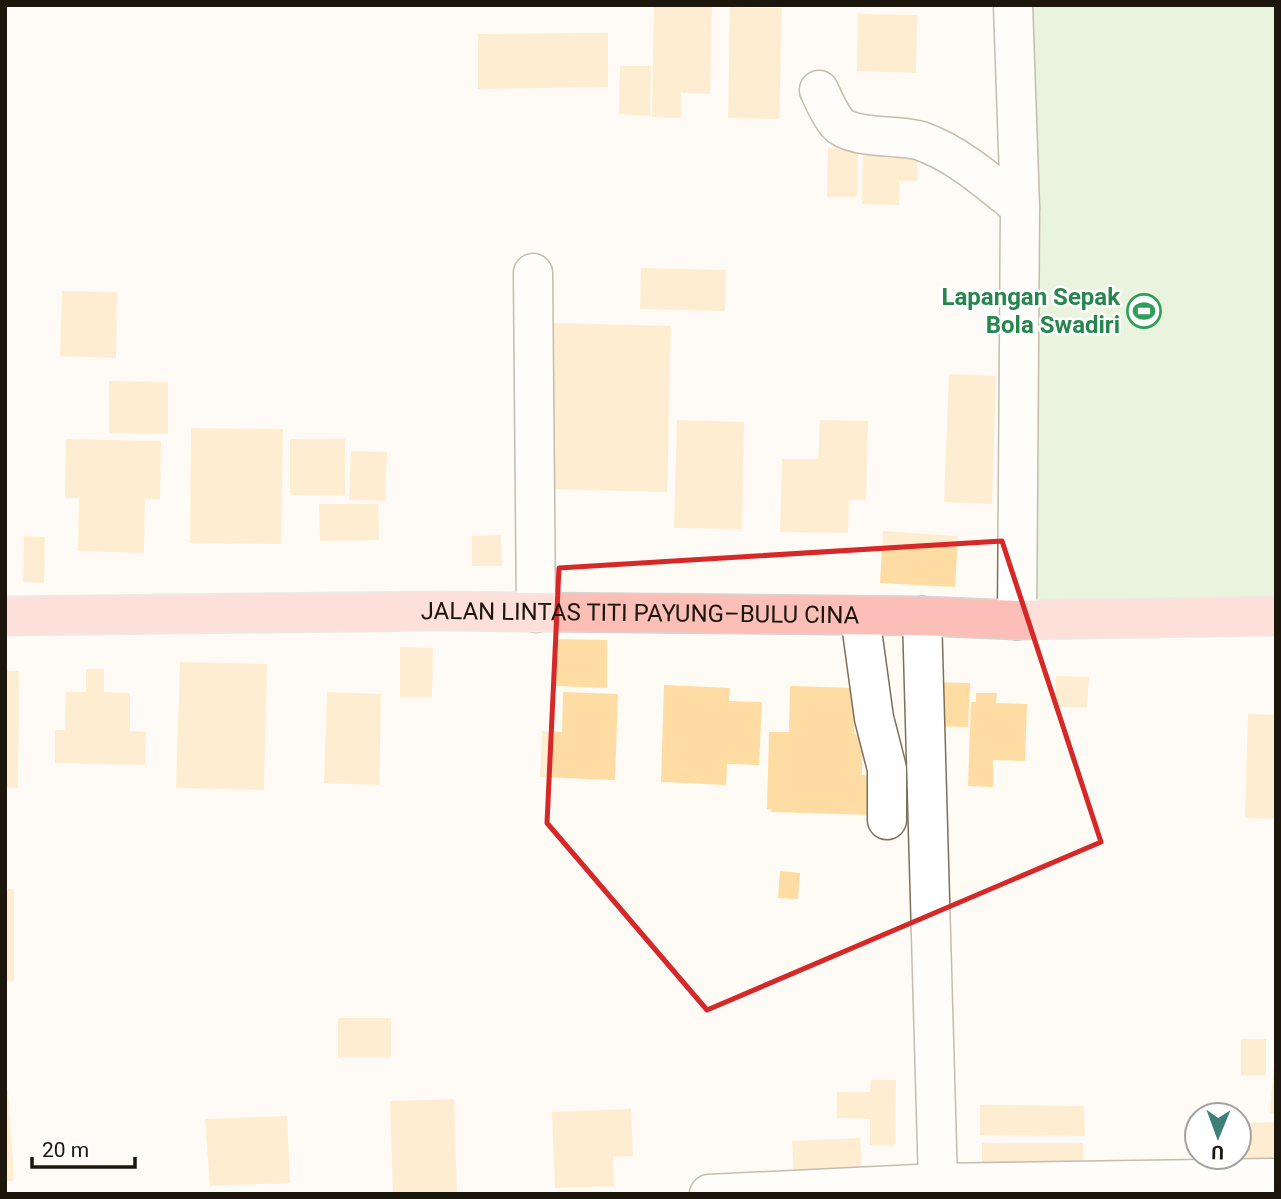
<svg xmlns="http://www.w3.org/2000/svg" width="1281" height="1199" font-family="Roboto,sans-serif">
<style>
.green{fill:#d3e8bf}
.building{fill:#ffdca4}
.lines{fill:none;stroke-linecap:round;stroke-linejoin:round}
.minor-casing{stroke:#7e6f58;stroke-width:41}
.major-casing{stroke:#d6d5d3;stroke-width:41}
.minor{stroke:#fff;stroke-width:38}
.major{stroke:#fbbfb7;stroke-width:38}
.marked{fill:none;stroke:#d62828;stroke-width:5;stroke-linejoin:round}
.labels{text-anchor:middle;stroke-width:5;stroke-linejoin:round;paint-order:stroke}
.leisure-label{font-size:24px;font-weight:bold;fill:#27864d;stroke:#fff;text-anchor:end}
.street-label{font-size:24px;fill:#1c160d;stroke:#fff}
</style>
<rect width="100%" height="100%" fill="#fefbf5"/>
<polygon class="green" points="1007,5 1276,5 1276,616 1017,620"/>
<g class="building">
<polygon points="654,5 712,5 710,94 681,93 681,118 652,117"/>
<polygon points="730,7 782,8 779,119 728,118"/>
<polygon points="858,14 917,15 916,73 857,71"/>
<polygon points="608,33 608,87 478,89 478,34"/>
<polygon points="620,66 651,66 650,116 619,114"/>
<polygon points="863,147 918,148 917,181 899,181 899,205 862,204"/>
<polygon points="828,148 858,149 857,197 827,197"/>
<polygon points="641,268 726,270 725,311 640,309"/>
<polygon points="62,291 117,292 116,358 60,356"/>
<polygon points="551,323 671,326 667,492 547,489"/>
<polygon points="949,374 996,376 992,504 944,502"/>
<polygon points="109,381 168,382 168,434 109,433"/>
<polygon points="677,420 744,422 742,529 674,528"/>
<polygon points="820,420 868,421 866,500 849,500 848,533 780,532 782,459 818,459"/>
<polygon points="191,428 283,429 281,544 190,543"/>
<polygon points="66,439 161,441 160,499 145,499 144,553 78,551 79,498 65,498"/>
<rect x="290" y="439" width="55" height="56"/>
<polygon points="351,451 387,452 385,501 349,500"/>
<polygon points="319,504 378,504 379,540 320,541"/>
<polygon points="883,531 958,536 955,587 880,583"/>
<polygon points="501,535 502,566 472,566 472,536"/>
<polygon points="24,536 45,537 44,583 23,582"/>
<polygon points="556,639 607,640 607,688 556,686"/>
<polygon points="400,647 433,648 432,697 400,697"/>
<polygon points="180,662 267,664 264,790 176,788"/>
<polygon points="86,669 104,669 104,692 130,693 130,731 146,732 145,765 55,763 55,730 65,730 66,692 86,692"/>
<polygon points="5,671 19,671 18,788 5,787"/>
<polygon points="1056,676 1089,677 1087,707 1055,707"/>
<polygon points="930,682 970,683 968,727 929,726"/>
<polygon points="664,685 730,688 729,701 762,702 759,765 727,764 726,785 661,782"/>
<polygon points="790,686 856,688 854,734 863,735 862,775 872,776 871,815 771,812 772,809 767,809 769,732 789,732"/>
<polygon points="327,692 381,694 379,785 324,783"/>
<polygon points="563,692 618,694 615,780 540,777 542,731 562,732"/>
<polygon points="976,693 997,693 996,703 1027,704 1025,761 993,760 993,787 968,786 971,702 976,702"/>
<polygon points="1248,714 1276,715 1276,819 1245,818"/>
<polygon points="780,871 800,873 798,899 778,898"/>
<rect x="5" y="889" width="9" height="92"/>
<rect x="338" y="1018" width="53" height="39"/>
<rect x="1241" y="1039" width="25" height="36"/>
<polygon points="1274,1064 1276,1064 1276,1114 1270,1113"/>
<polygon points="871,1080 896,1080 895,1145 870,1145 870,1119 837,1118 837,1092 870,1092"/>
<polygon points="5,1090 8,1090 14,1181 5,1181"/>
<polygon points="454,1099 457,1192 393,1194 390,1101"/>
<polygon points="980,1105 1084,1106 1085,1136 980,1135"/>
<polygon points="631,1109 633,1156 613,1157 614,1186 555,1188 552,1112"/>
<polygon points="287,1116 290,1183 210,1186 205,1119"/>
<polygon points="1276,1122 1276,1166 1244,1167 1244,1123"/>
<polygon points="860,1138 862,1175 794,1178 792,1141"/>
<rect x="982" y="1143" width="101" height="29"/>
</g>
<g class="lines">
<g class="minor-casing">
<g id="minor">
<polyline points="1013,5 1020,207 1017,620"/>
<path d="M819,90c5,11 10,23 18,33 15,17 63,11 84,18 37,13 69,42 99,66"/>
<polyline points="533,273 536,613"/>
<polyline points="860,616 874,718 887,769 887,820"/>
<polyline points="922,616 938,1183"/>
<polyline points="709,1194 938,1183 1276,1178"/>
</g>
</g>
<g class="major-casing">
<g id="major">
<path id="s1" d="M5,616l433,-5 484,5 95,4 259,-4"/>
</g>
</g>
<use href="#minor" class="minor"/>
<use href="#major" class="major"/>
</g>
<path d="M0 0H1281V1199H0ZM1002,541l99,301 -394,168 -160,-187 12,-255z" fill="#fefbf5" fill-opacity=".55" fill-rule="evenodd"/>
<path class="marked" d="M1002,541l99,301 -394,168 -160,-187 12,-255z"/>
<defs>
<g id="stadium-ring" transform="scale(1.75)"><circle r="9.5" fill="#fff" stroke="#2e9e5b" stroke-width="1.5"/><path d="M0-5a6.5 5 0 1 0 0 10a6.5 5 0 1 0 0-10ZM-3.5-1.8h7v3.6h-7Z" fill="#2e9e5b"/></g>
</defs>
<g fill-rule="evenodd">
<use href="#stadium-ring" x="1144" y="311"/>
</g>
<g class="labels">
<g class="leisure-label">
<text x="1120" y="305">Lapangan Sepak<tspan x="1120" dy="28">Bola Swadiri</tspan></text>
</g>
<g class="street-label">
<text dy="8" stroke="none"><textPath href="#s1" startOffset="635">JALAN LINTAS TITI PAYUNG–BULU CINA</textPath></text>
</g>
</g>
<rect width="1281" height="1199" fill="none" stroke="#1c160d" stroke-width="14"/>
<g transform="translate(1218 1136) rotate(181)"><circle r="33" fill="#ffffff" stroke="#a4a29e" stroke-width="2"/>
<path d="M0-5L12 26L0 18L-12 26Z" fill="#3c8177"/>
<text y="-10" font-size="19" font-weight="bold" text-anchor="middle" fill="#1c160d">U</text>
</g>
<path d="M32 1157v10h103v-10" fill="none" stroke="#1c160d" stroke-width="3.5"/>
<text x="42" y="1157" font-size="21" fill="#1c160d" stroke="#ffffff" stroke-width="5" paint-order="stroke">20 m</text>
</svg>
